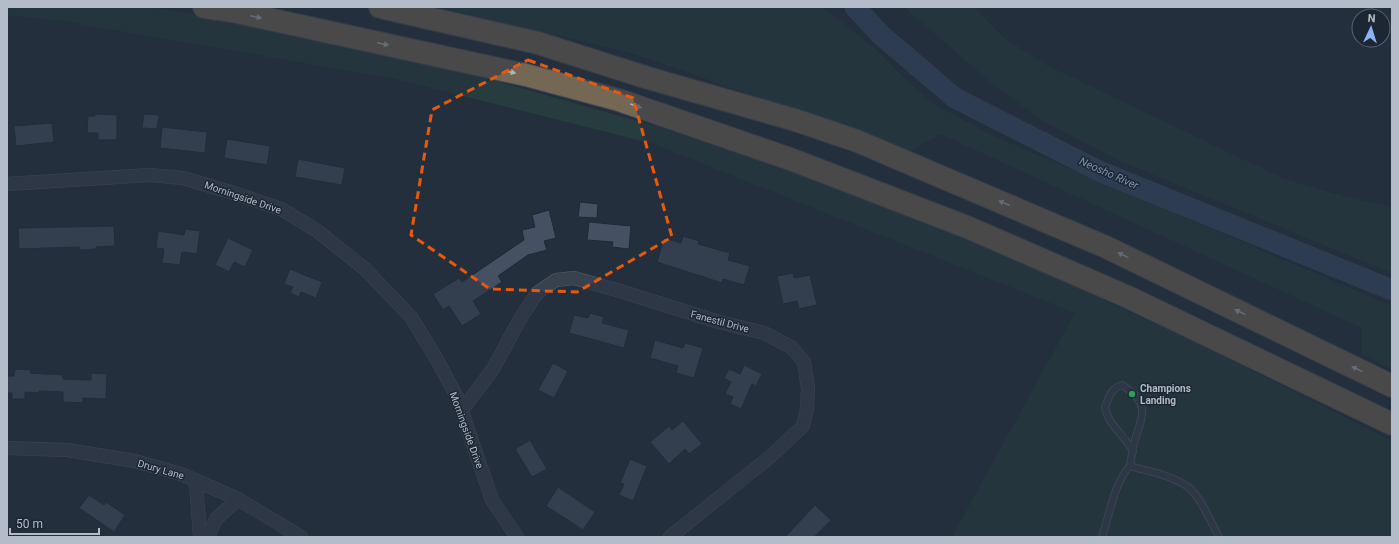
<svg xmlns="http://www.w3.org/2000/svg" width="1399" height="544" font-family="Roboto,sans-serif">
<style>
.green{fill:#263c3f}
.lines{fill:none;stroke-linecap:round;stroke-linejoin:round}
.river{stroke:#394c67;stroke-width:21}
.building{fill:#455162;stroke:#1f2835}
.lane-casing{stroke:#565f6c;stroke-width:8}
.street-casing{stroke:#565f6c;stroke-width:14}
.highway-casing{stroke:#434c59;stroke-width:24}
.lane{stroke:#38414e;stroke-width:6}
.street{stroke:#38414e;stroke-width:13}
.highway{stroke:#746855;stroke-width:22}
.oneway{fill:#aeb4bd}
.marked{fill:none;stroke:#e8590c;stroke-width:3;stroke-dasharray:8 5;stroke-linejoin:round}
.leisure-dot{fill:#2e9e5b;stroke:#1d2633;stroke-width:1.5}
.labels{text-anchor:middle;stroke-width:3;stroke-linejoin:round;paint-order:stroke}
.street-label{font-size:10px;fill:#b4bcc9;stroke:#1d2633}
.poi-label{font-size:10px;font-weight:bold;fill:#b4bcc9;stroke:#1d2633;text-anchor:start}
.water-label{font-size:11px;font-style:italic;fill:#7c92b1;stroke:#1d2633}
</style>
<rect width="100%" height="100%" fill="#242f3e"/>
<g class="green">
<polygon points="7,7 147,7 200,15 443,66 669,130 755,158 892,209 990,248 1191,340 1392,441 1392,537 952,537 1075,313 654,144 391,78 57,20 7,15"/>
<polygon points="438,7 823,7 874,48 902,76 932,103 991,135 1392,306 1392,369 1362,355 1362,328 941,134 906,153 844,127 631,53"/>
<polygon points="904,7 974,7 1003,37 1046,65 1284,179 1346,197 1392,207 1392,273 1120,161 1045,122 994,85"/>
</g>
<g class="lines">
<polyline class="river" points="855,7 881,35 955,98 1099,171 1392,290"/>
</g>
<g class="building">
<polygon points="95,114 117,115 117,140 98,140 98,133 87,133 88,116 95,116"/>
<polygon points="144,114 159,115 157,129 142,128"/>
<polygon points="52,123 54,142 16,146 14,126"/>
<polygon points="162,127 207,132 205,153 160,148"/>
<polygon points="227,139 270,146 267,165 224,158"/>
<polygon points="298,159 345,168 342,185 295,177"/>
<polygon points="580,202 598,204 597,218 578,217"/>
<polygon points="549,210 556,238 544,241 547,250 528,255 498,276 502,282 473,301 481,314 462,326 449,306 443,310 433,294 459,278 462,282 524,240 522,230 535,227 532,215"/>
<polygon points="589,222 631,226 629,249 612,247 613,242 587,240"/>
<polygon points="114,226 115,246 96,247 96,249 80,250 79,247 19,249 18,228"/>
<polygon points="185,229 200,231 197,254 182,252 180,265 162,263 164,249 156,248 158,231 184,235"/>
<polygon points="683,236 699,241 698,244 730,253 728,260 750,266 744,285 723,279 722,283 657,262 664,238 681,243"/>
<polygon points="228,238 253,250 245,267 234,262 229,272 215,265"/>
<polygon points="290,269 322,282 316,298 301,292 299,297 290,293 293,287 284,284"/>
<polygon points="793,273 794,278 810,275 817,305 799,309 797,301 783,304 777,276"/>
<polygon points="590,313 604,317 602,323 629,330 624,348 569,333 574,315 588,318"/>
<polygon points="655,340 683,348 685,343 703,348 694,378 676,373 678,366 650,358"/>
<polygon points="553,363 568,371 554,398 538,390"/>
<polygon points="744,365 762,374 756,386 752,384 741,409 730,404 733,397 725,394 731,382 724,378 729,369 740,374"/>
<polygon points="15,369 31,370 30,373 63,375 63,379 91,380 91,373 107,374 106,399 83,398 83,403 63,402 63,392 39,391 39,393 25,392 25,399 12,399 12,393 7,393 7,376 14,376"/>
<polygon points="683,421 702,444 689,454 685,449 669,464 650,442 669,426 672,430"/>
<polygon points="530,440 547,469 532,477 515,449"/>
<polygon points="630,459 647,466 633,501 619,495 624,484 620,483"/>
<polygon points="558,487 595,512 583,530 546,506"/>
<polygon points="89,495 104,505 106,502 125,515 114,532 79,508"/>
<polygon points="815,505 831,520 814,537 785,537"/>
</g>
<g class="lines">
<g class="lane-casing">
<g id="lane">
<path d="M1133,451c-9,-17 -25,-25 -28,-44 4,-10 6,-19 17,-22 32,20 18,34 11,62 -1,6 -2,12 -3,19 19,6 42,9 58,21 13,10 23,36 31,50"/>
<path d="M1102,537c7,-21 13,-56 28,-71"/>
</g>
</g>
<g class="street-casing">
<g id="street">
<polyline points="7,184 150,175 183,178 237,194 281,209 316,230 365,269 411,317 436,358 457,397 492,500 517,537"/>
<polyline points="462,410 493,369 520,319 537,293 556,280 574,278 620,291 719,322 764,333 791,347 804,362 808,388 807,409 803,426 771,456 670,537"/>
<polyline points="7,448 67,450 135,461 181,474 238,499 301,537"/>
<polyline points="196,481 200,537"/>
<polyline points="208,537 216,519 238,499"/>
</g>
</g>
<g class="highway-casing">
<g id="highway">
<polyline points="204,7 232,11 526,75 619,100 793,160 967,227 1128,297 1392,424"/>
<polyline points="380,7 538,43 648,78 795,120 857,141 1106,247 1392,386"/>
</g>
</g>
<use href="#lane" class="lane"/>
<use href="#street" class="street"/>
<use href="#highway" class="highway"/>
</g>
<defs><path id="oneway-solid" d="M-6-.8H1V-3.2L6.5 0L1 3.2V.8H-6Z"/></defs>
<g class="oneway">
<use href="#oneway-solid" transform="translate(256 17) rotate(12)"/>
<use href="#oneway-solid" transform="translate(383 44) rotate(12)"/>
<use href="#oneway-solid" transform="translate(510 72) rotate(12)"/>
<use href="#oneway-solid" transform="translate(636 106) rotate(19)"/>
<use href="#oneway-solid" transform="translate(1004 203) rotate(-157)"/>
<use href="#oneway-solid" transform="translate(1123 255) rotate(-154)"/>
<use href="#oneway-solid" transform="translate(1240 312) rotate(-154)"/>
<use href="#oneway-solid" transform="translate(1357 369) rotate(-154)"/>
</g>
<path d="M0 0H1399V544H0ZM528,60l105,38 39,139 -95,55 -87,-3 -79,-54 21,-125z" fill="#242f3e" fill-opacity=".55" fill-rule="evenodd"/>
<path class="marked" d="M528,60l105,38 39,139 -95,55 -87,-3 -79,-54 21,-125z"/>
<circle class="leisure-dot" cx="1132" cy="394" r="4"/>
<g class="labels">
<g class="street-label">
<text transform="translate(243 197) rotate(19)" y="4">Morningside Drive</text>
<text transform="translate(720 321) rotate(15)" y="4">Fanestil Drive</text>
<text transform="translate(467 430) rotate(70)" y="4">Morningside Drive</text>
<text transform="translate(161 469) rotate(16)" y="4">Drury Lane</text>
</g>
<g class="poi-label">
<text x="1140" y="392">Champions<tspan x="1140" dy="12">Landing</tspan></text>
</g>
<g class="water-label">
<text transform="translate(1109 173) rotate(24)" y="4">Neosho River</text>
</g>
</g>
<rect width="1399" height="544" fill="none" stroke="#b4bcc9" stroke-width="16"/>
<g transform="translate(1371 28) rotate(4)"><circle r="19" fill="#1d2633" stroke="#59626f"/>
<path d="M0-3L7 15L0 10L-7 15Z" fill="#8ab4f8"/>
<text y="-6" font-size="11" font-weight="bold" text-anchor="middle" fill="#b4bcc9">N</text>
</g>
<path d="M10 528v6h89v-6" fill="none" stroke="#b4bcc9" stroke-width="2"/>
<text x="16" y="528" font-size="12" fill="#b4bcc9" stroke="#1d2633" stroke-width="3" paint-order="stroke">50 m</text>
</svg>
